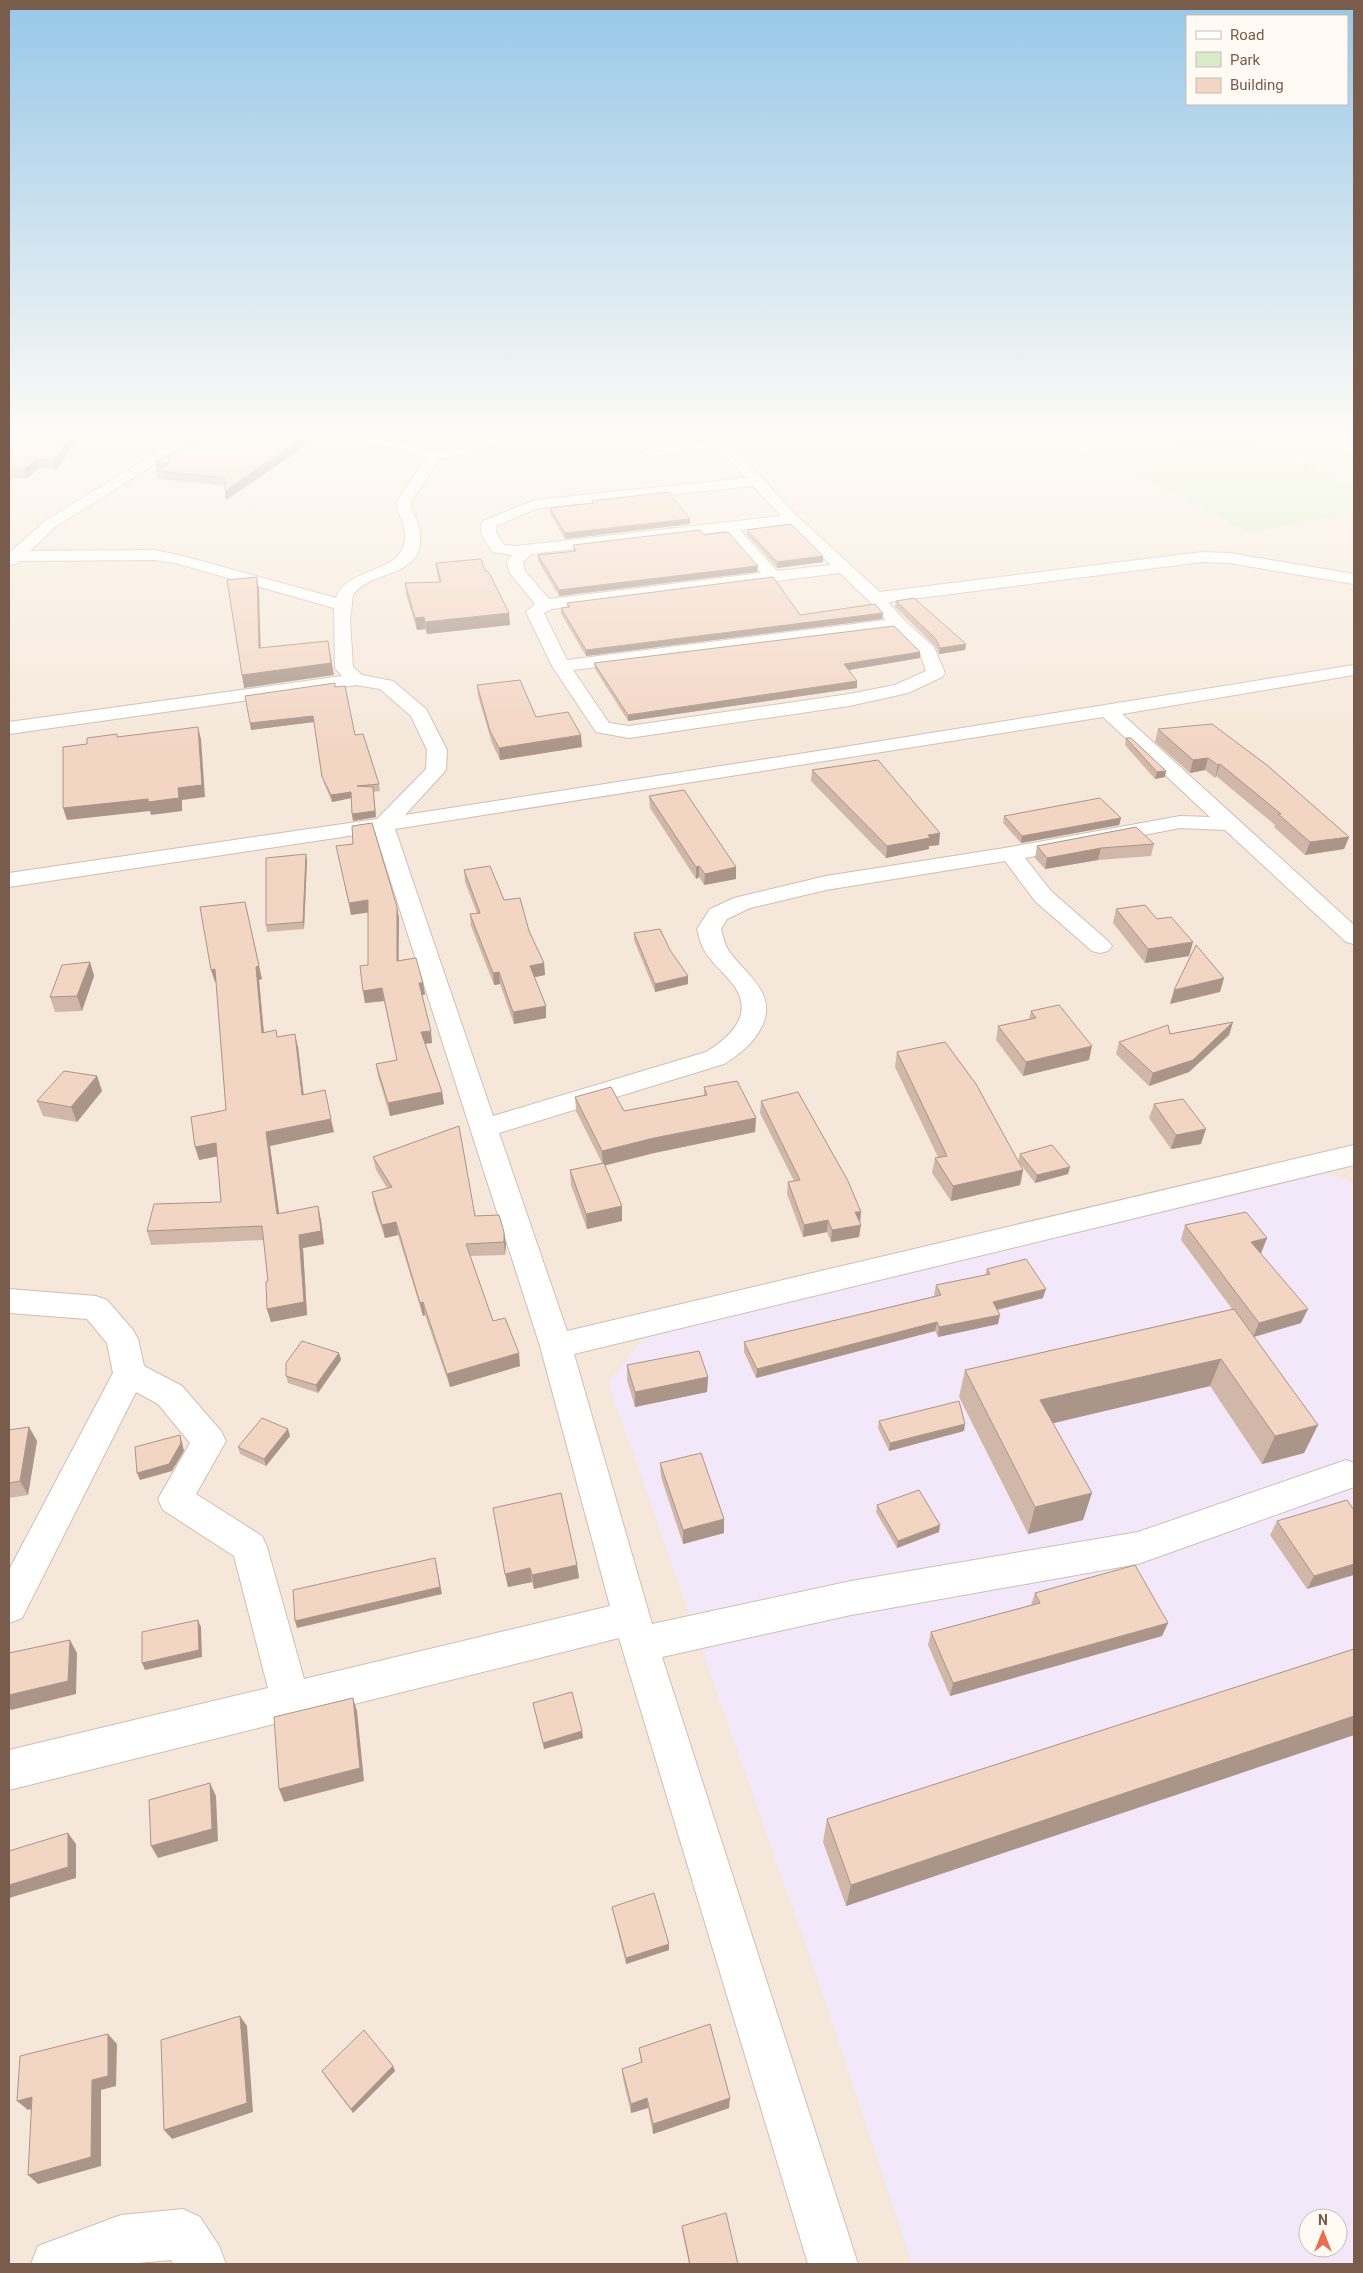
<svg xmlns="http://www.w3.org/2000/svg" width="1363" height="2273" font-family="Roboto,sans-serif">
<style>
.residential{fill:#f5e8da;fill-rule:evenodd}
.education{fill:#f3e8fa;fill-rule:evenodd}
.green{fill:#d8ecc9}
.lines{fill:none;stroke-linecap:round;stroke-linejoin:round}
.minor-casing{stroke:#d1beb0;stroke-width:2}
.minor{fill:#fff;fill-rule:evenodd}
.wall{fill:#d1b7a8}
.shaded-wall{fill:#aa9588}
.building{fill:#f3d5c3;stroke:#aa9588}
</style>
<rect width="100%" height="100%" fill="#fdf6ec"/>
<path class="residential" d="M9,432h1286l59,26v1806h-1345zM1308,2218h30v30h-30z"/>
<path class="education" d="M1327,1173l27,10v1081h-442l-85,-258 -219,-624 41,-50zM1308,2218h30v30h-30z"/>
<polygon class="green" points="1234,432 1354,488 1354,512 1249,533 1099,454"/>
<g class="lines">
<g class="minor-casing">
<g id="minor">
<path d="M190,432h16l-151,95 -25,24 124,-1 29,6 153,42c12,-34 72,-22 69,-65 -1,-10 -7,-20 -9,-30l30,-45 -36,-11 -90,-11 -7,-4h45l32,4 43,8 23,8 74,-19 116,-1 -7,4 -109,5 -71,19 -29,43c3,10 9,20 10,30 5,46 -49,36 -67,62l-3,26 3,46 9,8 31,6 33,28 21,41 -1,20 -41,45 445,-69 504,-81v10l-232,39 232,211v19l-8,-2 -121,-112 -45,-2 -155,30 26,33 57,50 4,5 -4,5 -8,2 -8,-2 -57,-50 -30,-40 -179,29 -76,18 -23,11 -6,10c2,7 3,15 8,22 16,23 49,42 33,75 -8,17 -22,28 -38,38l-225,69 68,198 787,-186v20l-780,189 78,270 199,-43 287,-49 208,-72 8,3v24l-216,77 -287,51 -189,42 196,607h-50l-189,-626 -610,152v-40l259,-62 -34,-132 -71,-46 -5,-11 32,-56 -32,-39 -22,-12 -114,226 -13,5v-53l104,-197 -6,-30 -20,-24 -78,-6v-24l87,7 11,4 26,30 5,9 6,27 38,20 39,45 5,10 -30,53 66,42 5,11 37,132 306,-73 -70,-260 -165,-514 -366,55v-14l368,-54 49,-50 1,-19 -16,-34 -31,-27 -24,-4 -347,49v-12l333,-46 -7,-8 -1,-60 -159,-45 -21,-3 -134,1 -4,3 -7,1v-12l36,-32zM1103,717l107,100 -30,-1 -169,31 -185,29 -92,22 -24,11 -13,20c2,6 3,13 6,19 8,15 22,25 32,39 19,29 -6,51 -29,65l-213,64 -98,-287z"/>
<polygon points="1028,432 1060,434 1092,450 1085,454 1080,453 1050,440 1030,435"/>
<polygon points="1303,432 1321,432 1354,446 1354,455 1305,435"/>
<path d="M722,440l5,1 70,75 83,76 322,-40 27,1 125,21v10l-125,-21 -27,-1 -314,40 16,18 30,27 11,26 -3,4 -34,16 -59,13 -220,32 -33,-6 -44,-66 -26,-54 9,-8 -26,-32 -2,-11 5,-6 -19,-3c-6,-9 -17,-20 -10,-31l52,-21 211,-22 -27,-30 -71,8 -7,-4 7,-4zM753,486l28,30 -264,30 -13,-1 -8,-12v-7l42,-18zM788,524l43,41 -54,6 -37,-41zM725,531l36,42 -212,26 -24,-28 -2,-9 8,-8zM840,573l30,29 16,18 -319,40 -23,-47 8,-4zM894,630l26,23 6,18 -31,14 -46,9 -220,32 -20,-3 -36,-53z"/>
<polygon points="183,2209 200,2217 219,2246 226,2264 173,2264 171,2260 126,2264 31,2264 38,2246 121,2215"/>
</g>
</g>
<use href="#minor" class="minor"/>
</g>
<g class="wall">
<polygon points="9,432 84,432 56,470 39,468 27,478 12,478 9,481"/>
<polygon points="312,432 314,440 226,500 225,491 225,486 158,479 156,471 158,470 157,470 155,462"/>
<polygon points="592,501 690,524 565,539 550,514 550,508 592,504"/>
<polygon points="747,530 823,562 777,568 747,535"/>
<polygon points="704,535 758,566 757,572 559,596 538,561 538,555 573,551 573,545"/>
<polygon points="436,563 485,571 510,625 427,634 425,629 417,630 406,594 405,583 439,582 437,574"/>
<polygon points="896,601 966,644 965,650 939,654 935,646 895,607"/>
<polygon points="567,603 800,615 883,613 882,619 586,656 561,614 561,608 567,607"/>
<polygon points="920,658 848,670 857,688 628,721 595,669 594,663"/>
<polygon points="477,685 536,717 582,747 500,760 492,743 478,696"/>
<polygon points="335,687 355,735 379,784 380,791 373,792 376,817 353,821 351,798 332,802 324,783 314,722 251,730 250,723"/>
<polygon points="1158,729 1349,837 1344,849 1305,855 1274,827 1275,825 1216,776 1215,778 1205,770 1190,773 1155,742"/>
<polygon points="1126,738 1165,777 1155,779 1125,745"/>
<polygon points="812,770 939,845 929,846 929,849 886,858 811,781"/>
<polygon points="649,796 736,867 736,879 704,885 699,877 696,879 650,808"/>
<polygon points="1004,816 1121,818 1119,825 1021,843 1003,823"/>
<polygon points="1154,844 1151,856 1098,860 1045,869 1035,858 1037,846"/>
<polygon points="339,857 397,907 399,919 399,961 423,983 425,995 422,995 432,1043 425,1044 442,1092 444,1104 390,1116 378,1076 376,1064 397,1060 384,1001 365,1003 363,991 368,965 368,912 351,915"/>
<polygon points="307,861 304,929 267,932 266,925"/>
<polygon points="464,870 504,900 529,931 544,963 545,975 534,977 546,1006 546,1018 514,1024 500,984 494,985 471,926 470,914 477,913 465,882"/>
<polygon points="1116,909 1189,956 1145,963 1113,923"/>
<polygon points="634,933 670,950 688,984 655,992 634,940"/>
<polygon points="90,962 94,976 82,1011 55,1012 50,997"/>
<polygon points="211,970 262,979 259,980 264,1032 278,1037 298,1047 304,1095 334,1132 270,1146 279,1214 321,1220 324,1244 303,1248 307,1315 271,1322 267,1309 268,1281 264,1240 151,1245 147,1231 221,1202 217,1156 199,1160 226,1110 216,982 215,982"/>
<polygon points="1031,1011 1089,1060 1023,1076 996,1040 998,1026 1029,1019"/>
<polygon points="1233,1022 1229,1035 1189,1072 1149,1086 1116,1054 1119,1042 1170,1034"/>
<polygon points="897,1052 1018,1161 1020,1154 1068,1174 1035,1183 1018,1161 1023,1170 1020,1185 951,1201 932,1173 935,1158 938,1157 895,1067"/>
<polygon points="97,1076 102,1091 77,1122 43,1116 37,1101"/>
<polygon points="704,1087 756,1118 755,1132 654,1153 605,1165 622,1221 587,1229 571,1185 570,1170 602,1163 576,1111 575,1097 624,1111 704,1095"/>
<polygon points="761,1101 860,1223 859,1237 831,1242 827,1232 803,1237 787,1194 788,1182 794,1181 760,1113"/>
<polygon points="1154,1104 1201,1144 1171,1149 1149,1118"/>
<polygon points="373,1157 475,1216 499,1215 506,1245 505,1255 470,1256 493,1321 520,1366 450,1387 425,1315 423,1316 398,1235 385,1238 374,1205 372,1192 387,1188 376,1170"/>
<polygon points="1185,1225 1267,1238 1261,1253 1260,1253 1301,1323 1254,1337 1318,1425 1304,1453 1262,1464 1210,1386 1053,1423 1083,1520 1028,1534 959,1397 965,1370 1232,1309 1181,1240"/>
<polygon points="987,1269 1043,1298 998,1310 998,1324 938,1337 935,1331 756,1378 744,1352 744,1342 935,1296 934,1295 936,1285 985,1275"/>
<polygon points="339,1353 341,1360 318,1393 288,1383 286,1376"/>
<polygon points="627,1365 708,1377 707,1392 635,1407 627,1380"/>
<polygon points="879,1421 964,1431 889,1451 878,1428"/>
<polygon points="29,1427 37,1441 28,1495 9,1498 9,1430"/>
<polygon points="290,1436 266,1466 240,1454 238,1447"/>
<polygon points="660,1463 724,1533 683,1544 661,1477"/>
<polygon points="877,1505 939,1532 897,1548 876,1512"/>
<polygon points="493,1508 577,1565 579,1578 534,1589 532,1582 508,1587"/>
<polygon points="1354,1510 1307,1589 1270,1535 1277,1521"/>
<polygon points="1035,1593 1168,1623 1162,1636 950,1696 928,1645 931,1632 1031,1605"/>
<polygon points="1354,1649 1354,1735 846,1906 823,1842 827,1819"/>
<polygon points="533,1703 582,1731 583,1738 544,1749"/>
<polygon points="612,1907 669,1944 669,1950 626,1964 613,1912"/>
<polygon points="639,2048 729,2108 653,2134 648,2108 631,2113 623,2079 622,2069 641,2063"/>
<polygon points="393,2066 395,2071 353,2113 325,2076 322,2071"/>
<polygon points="682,2226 738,2264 689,2264 682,2230"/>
</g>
<g class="shaded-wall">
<polygon points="75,432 84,432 56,470 53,461"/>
<polygon points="312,432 314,440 226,500 225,491"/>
<polygon points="36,459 39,468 27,478 25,469"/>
<polygon points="9,469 12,478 9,481"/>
<polygon points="690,519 690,524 565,539 565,533"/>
<polygon points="823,556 823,562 777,568 777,562"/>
<polygon points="758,566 757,572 559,596 559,590"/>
<polygon points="257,577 259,589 261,660 259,648"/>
<polygon points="509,613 510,625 427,634 425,622"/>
<polygon points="883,613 882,619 586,656 586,650"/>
<polygon points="424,617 425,629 417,630 415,618"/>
<polygon points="328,641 334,675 244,688 242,675"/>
<polygon points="966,644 965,650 939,654 940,648"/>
<polygon points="920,652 920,658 843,671 844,664"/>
<polygon points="857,681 857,688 628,721 628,715"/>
<polygon points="313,716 314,722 251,730 250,723"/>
<polygon points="198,727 201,739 205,797 182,800 182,811 151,815 150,811 67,820 63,808 178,788"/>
<polygon points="581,735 582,747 500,760 499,748"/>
<polygon points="1208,758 1205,770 1190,773 1193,760"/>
<polygon points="1220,764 1216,776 1215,778 1218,765"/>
<polygon points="1166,771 1165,777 1155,779 1157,772"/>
<polygon points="373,787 376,817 353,821 352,814"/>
<polygon points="351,792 352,798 332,802 331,795"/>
<polygon points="1121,818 1119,825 1021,843 1022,836"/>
<polygon points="940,833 939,845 929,846 929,849 886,858 887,846 928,835"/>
<polygon points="1349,837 1344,849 1305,855 1310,842"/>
<polygon points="1101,848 1098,860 1045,869 1047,858"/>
<polygon points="306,854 307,861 304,929 303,922"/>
<polygon points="699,866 699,877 696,879 696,867"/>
<polygon points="736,867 736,879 704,885 705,874"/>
<polygon points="368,900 371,912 351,915 349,903"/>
<polygon points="245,902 262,979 259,980 265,1046 262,1033"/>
<polygon points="397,907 399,919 398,973 397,961"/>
<polygon points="1193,942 1189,956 1145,963 1148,949"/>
<polygon points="90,962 94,976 82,1011 77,996"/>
<polygon points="544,963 545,975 531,978 530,966"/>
<polygon points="215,969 218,982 215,982 211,970"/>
<polygon points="499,972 500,984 494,985 493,973"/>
<polygon points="688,976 688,984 655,992 655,984"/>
<polygon points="1224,978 1220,992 1170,1004 1174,990"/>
<polygon points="419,983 423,983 425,995 421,995"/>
<polygon points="382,988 384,1001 365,1003 363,991"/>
<polygon points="546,1006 546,1018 514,1024 513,1012"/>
<polygon points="1233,1022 1229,1035 1189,1072 1149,1086 1153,1073"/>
<polygon points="431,1031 432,1043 423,1044 421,1032"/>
<polygon points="295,1034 298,1047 305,1108 302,1095"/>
<polygon points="1092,1046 1089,1060 1023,1076 1026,1062"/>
<polygon points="97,1076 102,1091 77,1122 71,1107"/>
<polygon points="442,1092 444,1104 390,1116 388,1103"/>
<polygon points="756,1118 755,1132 654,1153 603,1166 602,1151 654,1138"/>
<polygon points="331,1119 334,1132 270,1146 281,1227 277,1214 266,1132"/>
<polygon points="1206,1129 1201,1144 1171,1149 1176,1135"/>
<polygon points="216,1143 219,1156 199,1160 195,1147"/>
<polygon points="1070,1167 1068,1174 1035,1183 1037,1175"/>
<polygon points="1023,1170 1020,1185 951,1201 953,1186"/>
<polygon points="318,1206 321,1220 324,1244 303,1248 307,1315 271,1322 267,1309 299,1235"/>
<polygon points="622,1206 622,1221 587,1229 586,1214"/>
<polygon points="855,1212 861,1212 860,1224"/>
<polygon points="828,1220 827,1232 803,1237 804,1225"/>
<polygon points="396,1222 398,1235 385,1238 382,1225"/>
<polygon points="861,1225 859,1237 831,1242 832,1230"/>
<polygon points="504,1232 506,1245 505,1255 504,1242"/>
<polygon points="1267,1238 1261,1253 1245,1256 1251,1242"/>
<polygon points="1046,1289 1043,1298 991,1311 993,1302"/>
<polygon points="423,1302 425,1315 423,1316 420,1303"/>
<polygon points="1308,1309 1301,1323 1253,1337 1259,1323"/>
<polygon points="1000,1315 998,1324 938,1337 939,1327"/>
<polygon points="937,1322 935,1331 756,1378 757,1369"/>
<polygon points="339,1353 341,1360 318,1393 316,1385"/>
<polygon points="519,1353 520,1366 450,1387 447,1374"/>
<polygon points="1221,1359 1210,1386 1033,1428 1040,1400"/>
<polygon points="708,1377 707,1392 635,1407 635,1392"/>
<polygon points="965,1424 964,1431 889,1451 890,1443"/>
<polygon points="1318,1425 1304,1453 1262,1464 1275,1436"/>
<polygon points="29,1427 37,1441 28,1495 20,1481"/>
<polygon points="288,1429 290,1436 266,1466 264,1459"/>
<polygon points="180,1435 182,1442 184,1451 172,1471 140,1480 137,1473"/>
<polygon points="1092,1493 1083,1520 1028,1534 1035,1507"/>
<polygon points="724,1519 724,1533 683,1544 683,1530"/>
<polygon points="940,1525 939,1532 897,1548 898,1541"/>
<polygon points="435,1558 442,1594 297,1628 295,1621"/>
<polygon points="1354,1564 1354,1575 1307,1589 1314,1576"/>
<polygon points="577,1565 579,1578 534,1589 532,1575"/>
<polygon points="530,1568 532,1582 508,1587 505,1574"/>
<polygon points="198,1620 201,1627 202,1657 145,1670 142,1663"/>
<polygon points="1168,1623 1162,1636 950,1696 953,1683"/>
<polygon points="70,1640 77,1653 76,1694 11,1710 9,1706 9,1695"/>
<polygon points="353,1698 357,1711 364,1781 284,1802 279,1789"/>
<polygon points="1354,1716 1354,1735 846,1906 851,1885"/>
<polygon points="582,1731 583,1738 544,1749 543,1743"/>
<polygon points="210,1783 216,1796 218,1841 158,1858 151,1846"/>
<polygon points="68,1833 76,1844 76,1878 9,1898 9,1885"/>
<polygon points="669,1944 669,1950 626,1964 626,1958"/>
<polygon points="240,2016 247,2026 253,2112 172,2139 164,2130"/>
<polygon points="108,2034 117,2044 116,2086 101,2090 101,2166 38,2184 28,2175 92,2080"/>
<polygon points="393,2066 395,2071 353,2113 351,2109"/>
<polygon points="32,2097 42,2106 28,2110 17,2101"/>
<polygon points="647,2098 648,2108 631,2113 631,2104"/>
<polygon points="730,2098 729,2108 653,2134 653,2124"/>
</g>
<g class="building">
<polygon points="9,432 75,432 53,461 36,459 25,469 9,469"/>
<polygon points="209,432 279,432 299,434 299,432 312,432 225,491 225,478 156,471 170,463 155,462"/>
<polygon points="668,492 690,519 565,533 550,508 594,503 592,501"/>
<polygon points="791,524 823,556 777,562 747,530"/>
<polygon points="700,530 704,535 728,532 758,566 559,590 538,555 576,551 573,545"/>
<polygon points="481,559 485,571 488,571 509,613 425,622 424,617 415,618 405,583 441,582 436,563"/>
<polygon points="257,577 259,648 328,641 331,663 242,675 227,580"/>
<polygon points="773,577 800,615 875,604 883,613 586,650 561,608 570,607 567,603"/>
<polygon points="914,598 966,644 940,648 936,639 896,601"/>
<polygon points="894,626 920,652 844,664 857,681 628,715 594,663"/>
<polygon points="520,680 536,717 568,712 581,735 499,748 490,731 477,685"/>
<polygon points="335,683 335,687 345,686 355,735 363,734 379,784 357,786 373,787 375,811 352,814 351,792 331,795 322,777 313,716 250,723 245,696"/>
<polygon points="1212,724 1268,766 1349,837 1310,842 1278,814 1281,814 1220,764 1218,765 1208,758 1193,760 1158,729"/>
<polygon points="198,727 202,785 178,788 179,798 148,802 148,799 63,808 63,747 87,744 87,738 117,734 117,737"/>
<polygon points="1126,738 1131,738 1166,771 1157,772"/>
<polygon points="878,760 940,833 928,835 930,838 887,846 812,770"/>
<polygon points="684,790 736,867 705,874 699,866 696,867 649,796"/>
<polygon points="1100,798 1121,818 1022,836 1004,816"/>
<polygon points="372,823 397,907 397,961 416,958 423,983 419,983 431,1031 421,1032 442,1092 388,1103 376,1064 397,1060 382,988 363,991 360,966 368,965 368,900 349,903 336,846 353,844 352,826"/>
<polygon points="1136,827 1154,844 1101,848 1047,858 1037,846"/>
<polygon points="306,854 303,922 266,925 266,858"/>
<polygon points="490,866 504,900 520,898 529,931 544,963 530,966 546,1006 513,1012 499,972 493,973 470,914 480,913 464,870"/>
<polygon points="245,902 259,966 256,967 262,1033 276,1030 277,1037 295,1034 302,1095 325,1090 331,1119 266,1132 277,1214 318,1206 321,1231 299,1235 304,1302 267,1309 266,1282 268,1281 262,1226 147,1231 154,1204 221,1202 216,1143 195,1147 191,1117 226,1110 215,969 211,970 200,907"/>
<polygon points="1145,905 1157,919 1171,917 1193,942 1148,949 1116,909"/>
<polygon points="660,929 670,950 688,976 655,984 634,933"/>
<polygon points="1196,945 1224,978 1174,990"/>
<polygon points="90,962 77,996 50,997 62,965"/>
<polygon points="1059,1005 1092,1046 1026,1062 998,1026 1036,1018 1031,1011"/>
<polygon points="1233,1022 1193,1060 1153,1073 1119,1042 1168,1025 1170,1034"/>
<polygon points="945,1042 976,1084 1023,1170 953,1186 935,1158 947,1156 897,1052"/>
<polygon points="64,1071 97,1076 71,1107 37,1101"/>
<polygon points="737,1081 756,1118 654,1138 602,1151 575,1097 611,1087 624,1111 707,1095 704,1087"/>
<polygon points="798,1092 848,1181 861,1212 855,1212 861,1225 832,1230 828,1220 804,1225 788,1182 800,1180 761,1101"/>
<polygon points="1183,1099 1206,1129 1176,1135 1154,1104"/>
<polygon points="459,1126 475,1216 499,1215 504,1232 504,1242 466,1244 493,1321 505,1318 519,1353 447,1374 423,1302 420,1303 396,1222 382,1225 372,1192 392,1187 373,1157"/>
<polygon points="1052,1145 1070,1167 1037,1175 1020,1154"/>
<polygon points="604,1163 622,1206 586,1214 570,1170"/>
<polygon points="1246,1212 1267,1238 1251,1242 1308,1309 1259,1323 1185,1225"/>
<polygon points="1026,1259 1046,1289 993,1302 1000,1315 939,1327 937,1322 757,1369 744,1342 941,1295 936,1285 990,1274 987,1269"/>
<polygon points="1234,1309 1318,1425 1275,1436 1221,1359 1040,1400 1092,1493 1035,1507 965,1370"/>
<polygon points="302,1341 339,1353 316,1385 286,1376 286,1363"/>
<polygon points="699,1351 708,1377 635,1392 627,1365"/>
<polygon points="959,1401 965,1424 890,1443 879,1421"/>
<polygon points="262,1418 288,1429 264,1459 238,1447"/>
<polygon points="29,1427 20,1481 9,1483 9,1430"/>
<polygon points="180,1435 181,1443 169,1464 137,1473 135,1447"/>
<polygon points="701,1453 724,1519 683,1530 660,1463"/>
<polygon points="919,1490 940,1525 898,1541 877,1505"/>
<polygon points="561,1493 577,1565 532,1575 530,1568 505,1574 493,1508"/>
<polygon points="1347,1500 1354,1510 1354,1564 1314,1576 1277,1521"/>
<polygon points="435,1558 440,1587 295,1621 293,1590"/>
<polygon points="1135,1565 1168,1623 953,1683 931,1632 1040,1603 1035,1593"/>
<polygon points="198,1620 199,1650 142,1663 142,1632"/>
<polygon points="70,1640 68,1681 9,1695 9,1653"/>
<polygon points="1354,1649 1354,1716 851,1885 827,1819"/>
<polygon points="572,1692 582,1731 543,1743 533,1703"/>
<polygon points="353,1698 360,1768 279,1789 274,1717"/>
<polygon points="210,1783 212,1829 151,1846 149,1800"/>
<polygon points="68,1833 68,1867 9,1885 9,1851"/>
<polygon points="654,1893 669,1944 626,1958 612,1907"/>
<polygon points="240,2016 247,2103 164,2130 161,2040"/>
<polygon points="710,2024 730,2098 653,2124 647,2098 631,2104 622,2069 642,2062 639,2048"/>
<polygon points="364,2030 393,2066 351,2109 322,2071"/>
<polygon points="108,2034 108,2076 92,2080 91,2157 28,2175 32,2097 17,2101 20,2056"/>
<polygon points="726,2213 738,2264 690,2264 682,2226"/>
</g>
<linearGradient id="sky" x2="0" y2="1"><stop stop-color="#97c7e8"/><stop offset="0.58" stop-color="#fefbf6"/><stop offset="1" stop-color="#fefbf6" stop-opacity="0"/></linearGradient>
<rect width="1363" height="750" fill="url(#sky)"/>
<rect width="1363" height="2273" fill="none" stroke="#7a5c4d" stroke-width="20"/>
<rect x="1186" y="15" width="162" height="90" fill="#fffaf3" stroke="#cabbb1"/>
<rect x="1196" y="31" width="25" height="8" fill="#ffffff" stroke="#cabbb1"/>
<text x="1230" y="40" font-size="15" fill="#7a5c4d">Road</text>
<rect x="1196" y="52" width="25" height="15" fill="#d8ecc9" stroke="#cabbb1"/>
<text x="1230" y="65" font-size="15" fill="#7a5c4d">Park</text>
<rect x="1196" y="78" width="25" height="15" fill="#f3d5c3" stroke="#cabbb1"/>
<text x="1230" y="90" font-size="15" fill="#7a5c4d">Building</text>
<g transform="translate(1323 2233)"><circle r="24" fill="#fffaf3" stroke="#cabbb1"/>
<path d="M0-4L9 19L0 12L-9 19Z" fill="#e76f51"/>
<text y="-8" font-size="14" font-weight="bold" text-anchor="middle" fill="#7a5c4d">N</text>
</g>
</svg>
